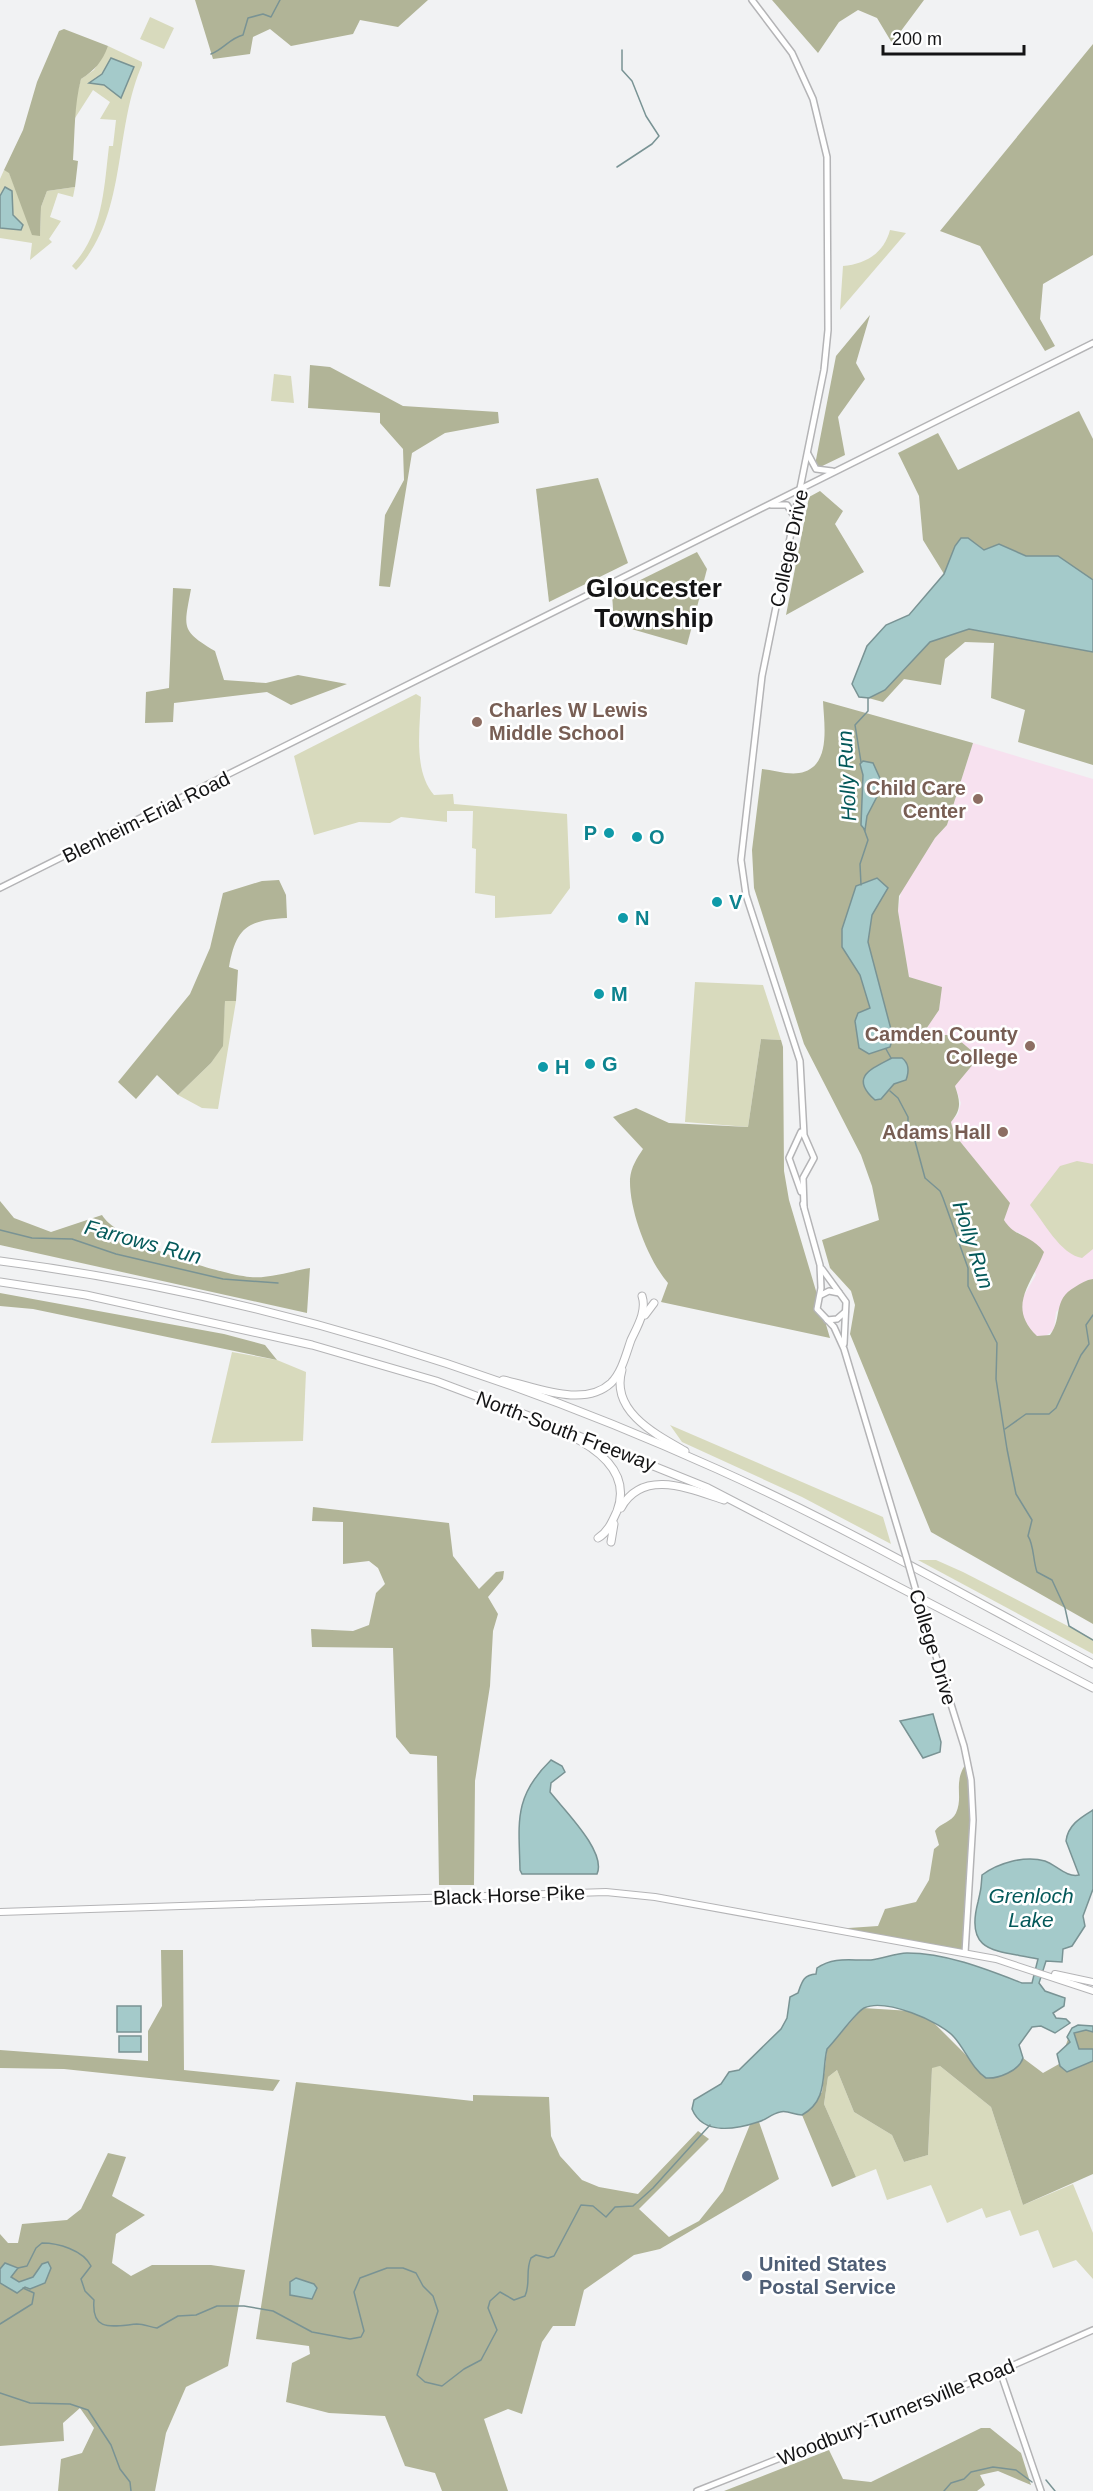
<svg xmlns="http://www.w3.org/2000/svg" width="1093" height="2491" font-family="Helvetica,sans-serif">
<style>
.education{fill:#f7e1ef}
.green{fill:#d8dabd}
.forest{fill:#b1b497}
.water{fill:#a4caca;stroke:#799394;stroke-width:1.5}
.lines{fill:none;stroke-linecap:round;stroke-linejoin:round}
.stream{stroke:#799394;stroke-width:1.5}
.secondary-casing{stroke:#b4b4b6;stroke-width:8}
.primary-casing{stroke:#b4b4b6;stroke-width:8}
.highway-casing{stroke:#b4b4b6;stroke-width:9}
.secondary{stroke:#fff;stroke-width:5}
.primary{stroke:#fff;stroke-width:6}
.highway{stroke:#fff;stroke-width:7}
.secondary-bridge-casing{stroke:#b4b4b6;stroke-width:8;stroke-linecap:butt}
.secondary-bridge{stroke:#fff;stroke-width:5}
.education-dot{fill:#8d6e63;stroke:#fff;stroke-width:2}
.culture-dot{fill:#0f9aa8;stroke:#fff;stroke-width:2}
.service-dot{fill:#5c6f8a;stroke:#fff;stroke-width:2}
.labels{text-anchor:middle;stroke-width:5;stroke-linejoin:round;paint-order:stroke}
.street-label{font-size:20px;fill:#141415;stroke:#fff}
.education-label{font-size:20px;font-weight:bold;fill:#785e54;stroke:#fff;text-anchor:end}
.culture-label{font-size:20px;font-weight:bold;fill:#0d838f;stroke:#fff;text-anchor:start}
.service-label{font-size:20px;font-weight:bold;fill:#4e5e75;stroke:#fff;text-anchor:start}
.water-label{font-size:21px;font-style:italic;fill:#04595a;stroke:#fff}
.district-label{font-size:26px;font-weight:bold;fill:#141415;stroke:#fff}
</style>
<rect width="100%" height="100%" fill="#f1f2f3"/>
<polygon class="education" points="973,743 1093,779 1093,1279 1087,1280 1056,1312 1054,1330 1044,1337 1036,1336 1029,1328 1021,1314 1023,1297 1036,1275 1020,1233 1011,1231 1004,1221 1009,1203 954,1134 951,1122 958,1114 961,1103 955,1086 922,1035 939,1010 941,987 909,977 898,911 901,891 935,838 947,825"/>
<g class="green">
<polygon points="150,17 174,28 164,49 140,39"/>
<path d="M108,46l34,16v3c-29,66 -14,151 -66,205l-4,-4c31,-33 32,-78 37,-120h4l3,-26 -16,-1 10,-17 -17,-12 -18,28 -1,-14 7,-25 13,-9z"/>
<polygon points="4,170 9,172 33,235 40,235 41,207 47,191 75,187 73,197 58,193 50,217 61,221 49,239 52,242 30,260 32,243 0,238 0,179"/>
<path d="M890,230l16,3 -66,77 3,-44c23,-2 41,-13 47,-36z"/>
<polygon points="274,374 291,376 294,403 271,401"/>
<path d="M416,694l5,3c-1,31 -8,74 13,98l19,-1 1,10 113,10 3,74 -19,26 -56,4v-22l-20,-3 1,-44 -4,-1 1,-37h-26v11l-46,-5 -11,6 -31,-1 -45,13 -20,-79z"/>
<polygon points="695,982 763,985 781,1040 761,1039 748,1127 685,1122"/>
<polygon points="225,1001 236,1001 218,1109 202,1108 178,1095 211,1063 222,1046"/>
<path d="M1077,1161l16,3v85l-11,9c-21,-3 -39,-37 -52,-53l30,-39z"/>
<polygon points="232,1352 277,1360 306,1372 303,1441 211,1443"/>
<polygon points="670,1425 883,1517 891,1544 802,1497 682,1442"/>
<polygon points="918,1560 936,1560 963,1572 1093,1639 1093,1654"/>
<polygon points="940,2066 991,2107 1023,2205 1073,2184 1093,2233 1093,2279 1076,2260 1053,2268 1038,2230 1020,2236 1010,2210 986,2218 982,2208 947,2223 931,2185 887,2200 876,2169 856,2177 824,2104 828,2077 837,2070 854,2112 892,2135 904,2162 928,2155 932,2067"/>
</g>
<g class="forest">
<polygon points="195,0 428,0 398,27 360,20 353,34 291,46 270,29 253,37 250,54 213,59"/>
<polygon points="772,0 924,0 892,43 877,18 858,10 839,22 818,53"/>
<path d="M64,29l44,17c-6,16 -13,24 -27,33 -7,27 -6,53 -8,81l5,1 -3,26 -28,4 -6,16 -1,29 -8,-1 -23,-62 -5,-3 19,-40 14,-48 22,-51z"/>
<polygon points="1093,44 1093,255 1043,284 1040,319 1055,346 1045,351 980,246 940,231"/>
<polygon points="870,315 856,363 865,379 838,417 845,455 814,470 836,356"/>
<polygon points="310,365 330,367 403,406 498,412 499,423 445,433 412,453 390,587 379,586 385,515 404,480 403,449 380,423 380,413 308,408"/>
<polygon points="1079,411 1093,439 1093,584 1058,556 1026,556 999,544 984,550 966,538 944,574 923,540 919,496 898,453 938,433 958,470"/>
<polygon points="598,478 628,563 549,602 536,489"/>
<polygon points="820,491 843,511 835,524 864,572 786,615 809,497"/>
<polygon points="697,552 707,569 687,645 614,624 612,594"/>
<path d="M173,588l18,1c-7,39 -11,41 24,62l9,29 42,3 32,-8 49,9 -56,21 -24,-13 -93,11 -1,19 -28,1 1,-31 23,-4z"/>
<polygon points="969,629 1093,652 1093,765 1018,742 1025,710 991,698 994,643 965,642 945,659 941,685 904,679 883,702 861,696 885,690 930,642"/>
<path d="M823,701l150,42 -26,82 -12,13 -36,58 -1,15 11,66 33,10 -3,23 -17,25h31l26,22 -24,29c5,15 7,23 -4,36l3,12 56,69 -6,17c11,18 25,13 40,32 -12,32 -38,54 -7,84l13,-1c13,-17 2,-35 25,-48 6,-4 11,-7 18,-8v345l-162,-92 -81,-198 5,-29 -4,-14 -21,-23 -8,-28 57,-20 -7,-34 -11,-31 -57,-111 -50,-156 -2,-38 10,-81c11,1 26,6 37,4 33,-5 25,-48 24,-72z"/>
<path d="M279,880l7,15 1,23c-40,2 -51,10 -58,49l9,3 -2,31h-11l-2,45 -12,17 -33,32 -21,-20 -21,24 -18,-17 72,-88 20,-46 13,-55 39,-12z"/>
<path d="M761,1039l20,1 2,7 1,124 5,29 41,138 -169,-36 7,-19c-20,-23 -39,-73 -38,-104 1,-12 7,-21 13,-30l-30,-32 23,-9 33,15 79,4z"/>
<path d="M0,1201l14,17 37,14 51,-17c16,27 116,59 148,62 18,2 42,-6 60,-9l-3,45 -307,-68z"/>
<polygon points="0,1293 224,1334 265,1345 277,1360 33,1309 0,1306"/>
<polygon points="313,1507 449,1523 453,1556 479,1589 496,1572 504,1571 503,1579 488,1597 498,1614 493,1631 490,1686 475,1781 474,1885 439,1885 437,1756 410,1754 396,1737 393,1648 312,1647 311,1629 353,1631 369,1625 376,1593 385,1584 378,1568 369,1561 343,1564 343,1522 312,1521"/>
<path d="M967,1762l6,35 -8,156 -131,-24 44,-3 7,-17 31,-7 13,-22 5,-31 5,-4 -4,-14c5,-8 17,-9 21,-18 8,-18 -4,-30 11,-51z"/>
<polygon points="161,1950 183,1950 184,2070 280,2080 273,2091 64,2069 0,2068 0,2050 148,2061 148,2031 162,2006"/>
<polygon points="863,2008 911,2011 932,2021 989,2078 1023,2058 1043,2073 1059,2064 1072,2028 1093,2026 1093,2174 1023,2205 991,2107 940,2066 932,2068 928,2155 904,2162 892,2135 854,2112 837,2070 828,2077 824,2104 856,2177 832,2187 802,2115 822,2092 827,2049"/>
<polygon points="296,2082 473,2101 473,2095 549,2097 551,2136 560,2156 582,2180 599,2187 638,2194 698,2131 709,2139 639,2209 669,2237 699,2221 723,2191 751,2122 759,2122 779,2179 660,2249 634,2255 584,2290 575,2326 553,2326 542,2342 522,2414 508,2409 484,2419 508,2491 442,2491 435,2473 405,2466 385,2416 329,2413 286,2402 292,2363 310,2354 309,2346 256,2339"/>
<polygon points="108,2153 126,2157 112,2196 145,2215 116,2234 112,2263 131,2276 152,2265 211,2265 245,2270 228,2366 186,2387 166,2433 155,2491 58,2491 61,2459 82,2453 94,2428 80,2408 63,2423 64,2441 0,2446 0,2234 8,2243 18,2243 22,2224 67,2220 81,2209"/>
<polygon points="981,2428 990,2428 1021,2453 1031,2485 998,2471 980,2475 985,2485 977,2491 724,2491 829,2450 843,2479 871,2482"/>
</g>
<g class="water">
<polygon points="111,58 134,67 121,98 104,85 89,83 102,74"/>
<polygon points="5,187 12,191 13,215 23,225 21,230 0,228 0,196"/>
<polygon points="961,538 968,538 984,550 999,544 1026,556 1058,556 1093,580 1093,652 969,629 930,642 885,690 869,698 859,697 852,684 867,646 886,625 909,615 944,574 955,546"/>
<polygon points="863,761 873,763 883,785 867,816 865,830 861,825 863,775 860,764"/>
<polygon points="877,878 888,888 872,915 868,942 893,1037 890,1047 869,1054 859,1048 855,1021 858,1013 870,1008 860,975 842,947 842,929 856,886"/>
<path d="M892,1058h10c8,6 7,14 4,22l-12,4 -13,15 -6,1c-26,-23 -4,-31 17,-42z"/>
<polygon points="933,1714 941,1742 940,1752 923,1758 900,1721"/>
<path d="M551,1760l11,6 3,6 -14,11 -1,9c14,18 57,60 47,82h-75l-2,-4c-1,-48 -7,-73 31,-110z"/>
<path d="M1093,1810v79l-10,27 2,10 -13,20 -9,3 -1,13 -16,-1 -7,22 6,8 20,7 -1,8 -11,7 3,5 10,1 4,4 -15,10 -14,-7 -9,1 -13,18 4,13c-4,13 -25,21 -37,20 -14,-9 -21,-29 -32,-41 -14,-16 -69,-39 -90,-29 -8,4 -28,32 -37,41 -6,25 2,51 -25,66 -8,0 -14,-5 -22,-3 -9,2 -14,8 -22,10 -21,7 -55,14 -66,-13l2,-9 27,-16 8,-12 10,-2 42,-41 6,-11 3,-21 8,-4c4,-11 5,-18 18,-19l1,-6c18,-12 34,-7 54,-8 12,-1 24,-7 36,-7 39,0 79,16 115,30h10l6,-24c-40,-9 -74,-4 -60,-57 3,-13 3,-13 4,-27 16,-12 43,-20 63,-14 11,4 22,17 34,14l-13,-34c2,-16 14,-23 27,-31z"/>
<rect x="117" y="2006" width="24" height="26"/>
<polygon points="1078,2025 1093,2026 1093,2032 1086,2030 1074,2033 1079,2049 1093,2049 1093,2061 1067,2072 1060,2066 1057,2054 1070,2042 1067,2037 1072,2028"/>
<polygon points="141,2036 141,2052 119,2052 119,2036"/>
<polygon points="48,2262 51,2268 45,2283 30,2289 25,2287 17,2293 0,2283 0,2269 5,2263 18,2268 11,2277 19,2282 33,2277 42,2264"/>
<polygon points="296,2278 314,2284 317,2288 312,2299 290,2295 290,2282"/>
</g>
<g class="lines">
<g class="stream">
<path d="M211,54c13,-5 19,-16 32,-19l5,-17 15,-4 8,3 9,-17"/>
<polyline points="617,167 652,144 659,136 646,116 632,81 622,70 622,50"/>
<polyline points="861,762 855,725 868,711 868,698"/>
<polyline points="861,885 860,864 868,840 864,829"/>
<polyline points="886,1049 891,1058"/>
<path d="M890,1091l8,7 10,19v14l7,10 10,37 15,13 3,7 25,70v18l29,57 -1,36 11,70 9,45 16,26 -4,16c6,9 5,25 9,36l15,8 13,28 4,18 24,14"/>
<polyline points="0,1230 32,1238 72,1239 116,1254 223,1279 278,1283"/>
<polyline points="1005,1429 1026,1414 1049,1414 1056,1408 1081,1355 1089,1344 1086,1325 1093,1315"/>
<path d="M18,2268l9,-2 9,-18 6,-5c16,0 41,7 49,23l-10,13 4,12 9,9c-3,33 19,26 43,24 7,0 13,3 20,4l21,-12 18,-1 21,-9h27l29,5 39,21 38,7 11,-2 3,-6 -10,-39 6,-14 27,-10h16l13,5 7,13 10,10 5,15 -21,64 8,7 17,4 22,-17 17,-9 16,-30 -9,-22 2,-7 10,-9 14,8 11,-4c6,-13 0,-25 6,-38l5,-3 12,3 6,-2 27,-51 12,1 13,11 9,-10 18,-1 20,-18 57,-63"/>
<polyline points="0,2324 32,2304 34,2293 23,2288"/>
<polyline points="0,2393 30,2403 70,2404 88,2410 111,2445 120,2469 130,2482 131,2491"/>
<polyline points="1046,2480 1055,2491"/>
<polyline points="944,2491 951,2483 964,2479 971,2472 993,2467 1016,2470 1032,2482"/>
</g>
<g class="secondary-casing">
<g id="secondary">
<polyline points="752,0 792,53 813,99 827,157 828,330 824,370 762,676 741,860 746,895 800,1061 804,1135 814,1158 803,1178 804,1207"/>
<polyline points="808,454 816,469 832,471"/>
<polyline points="771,505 787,505 794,516"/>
<polyline points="0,888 1093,343"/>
<polyline points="801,1192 789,1158 801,1132"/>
<polyline points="803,1204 820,1265 821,1288 817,1309 834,1327 844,1349 906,1556"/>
<polyline points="822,1269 846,1302 844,1344"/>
<polyline points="821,1295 829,1291 839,1293"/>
<polyline points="827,1320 837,1319 845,1312"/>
<polyline points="920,1605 964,1746 971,1780 973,1820 965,1953"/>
<polyline points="1000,2371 1041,2491"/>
<polyline points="697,2491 1000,2371 1093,2330"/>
</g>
</g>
<g class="primary-casing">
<g id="primary">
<polyline points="0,1912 606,1892 655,1897 996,1959 1093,1991"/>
<polyline points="1055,1974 1093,1982"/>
</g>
</g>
<g class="highway-casing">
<g id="highway">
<path d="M0,1261c247,32 489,105 717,208 127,57 252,129 376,195"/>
<polyline points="0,1282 86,1295 312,1345 436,1381 529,1416 708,1488 1093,1688"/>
<polyline points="645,1315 654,1303"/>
<path d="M622,1370c-12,41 33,64 63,81"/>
<path d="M503,1380c31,6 80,29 108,3 11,-11 15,-29 20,-43 6,-13 16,-29 11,-44"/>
<path d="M569,1435c31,15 62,39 48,76 -5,11 -9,21 -19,27"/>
<path d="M621,1508c22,-40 69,-19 103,-8"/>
<polyline points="611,1542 614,1524"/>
</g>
</g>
<use href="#secondary" class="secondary"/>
<use href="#primary" class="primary"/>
<use href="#highway" class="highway"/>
<g class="secondary-bridge-casing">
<polyline id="secondary-bridge" points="906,1556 920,1605"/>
</g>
<use href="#secondary-bridge" class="secondary-bridge"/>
</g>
<g class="education-dot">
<circle cx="477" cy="722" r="6"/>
<circle cx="978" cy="799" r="6"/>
<circle cx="1030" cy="1046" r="6"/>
<circle cx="1003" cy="1132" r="6"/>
</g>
<g class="culture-dot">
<circle cx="609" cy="833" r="6"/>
<circle cx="637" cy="837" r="6"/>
<circle cx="717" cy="902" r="6"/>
<circle cx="623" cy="918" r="6"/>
<circle cx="599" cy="994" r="6"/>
<circle cx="590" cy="1064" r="6"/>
<circle cx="543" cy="1067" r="6"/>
</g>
<circle class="service-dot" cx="747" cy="2276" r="6"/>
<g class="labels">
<g class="street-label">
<text transform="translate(789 548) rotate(-78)" y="7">College Drive</text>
<text transform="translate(146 817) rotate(-26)" y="7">Blenheim-Erial Road</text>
<text transform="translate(566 1431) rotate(21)" y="7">North-South Freeway</text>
<text transform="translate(933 1647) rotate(73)" y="7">College Drive</text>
<text transform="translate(509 1895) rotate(-2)" y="7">Black Horse Pike</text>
<text transform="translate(896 2412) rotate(-22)" y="7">Woodbury-Turnersville Road</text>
</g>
<g class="education-label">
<text x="489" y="717" text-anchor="start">Charles W Lewis<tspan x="489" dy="23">Middle School</tspan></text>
<text x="966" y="795">Child Care<tspan x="966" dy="23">Center</tspan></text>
<text x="1018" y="1041">Camden County<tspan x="1018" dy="23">College</tspan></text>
<text x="991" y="1139">Adams Hall</text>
</g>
<g class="culture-label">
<text x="597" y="840" text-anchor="end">P</text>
<text x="649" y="844">O</text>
<text x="729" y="909">V</text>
<text x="635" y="925">N</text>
<text x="611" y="1001">M</text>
<text x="602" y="1071">G</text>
<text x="555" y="1074">H</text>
</g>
<g class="service-label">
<text x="759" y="2271">United States<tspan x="759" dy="23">Postal Service</tspan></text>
</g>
<g class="water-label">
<text transform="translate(847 776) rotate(-93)" y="7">Holly Run</text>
<text transform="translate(143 1242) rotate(15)" y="7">Farrows Run</text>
<text transform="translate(973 1245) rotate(72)" y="7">Holly Run</text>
<text x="1031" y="1903">Grenloch<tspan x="1031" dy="24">Lake</tspan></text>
</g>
<g class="district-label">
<text x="654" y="597">Gloucester<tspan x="654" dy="30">Township</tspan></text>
</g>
</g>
<path d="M883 45v9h141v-9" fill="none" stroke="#141415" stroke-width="3"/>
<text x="892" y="45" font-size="18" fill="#141415" stroke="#ffffff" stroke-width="4.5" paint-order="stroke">200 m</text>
</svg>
